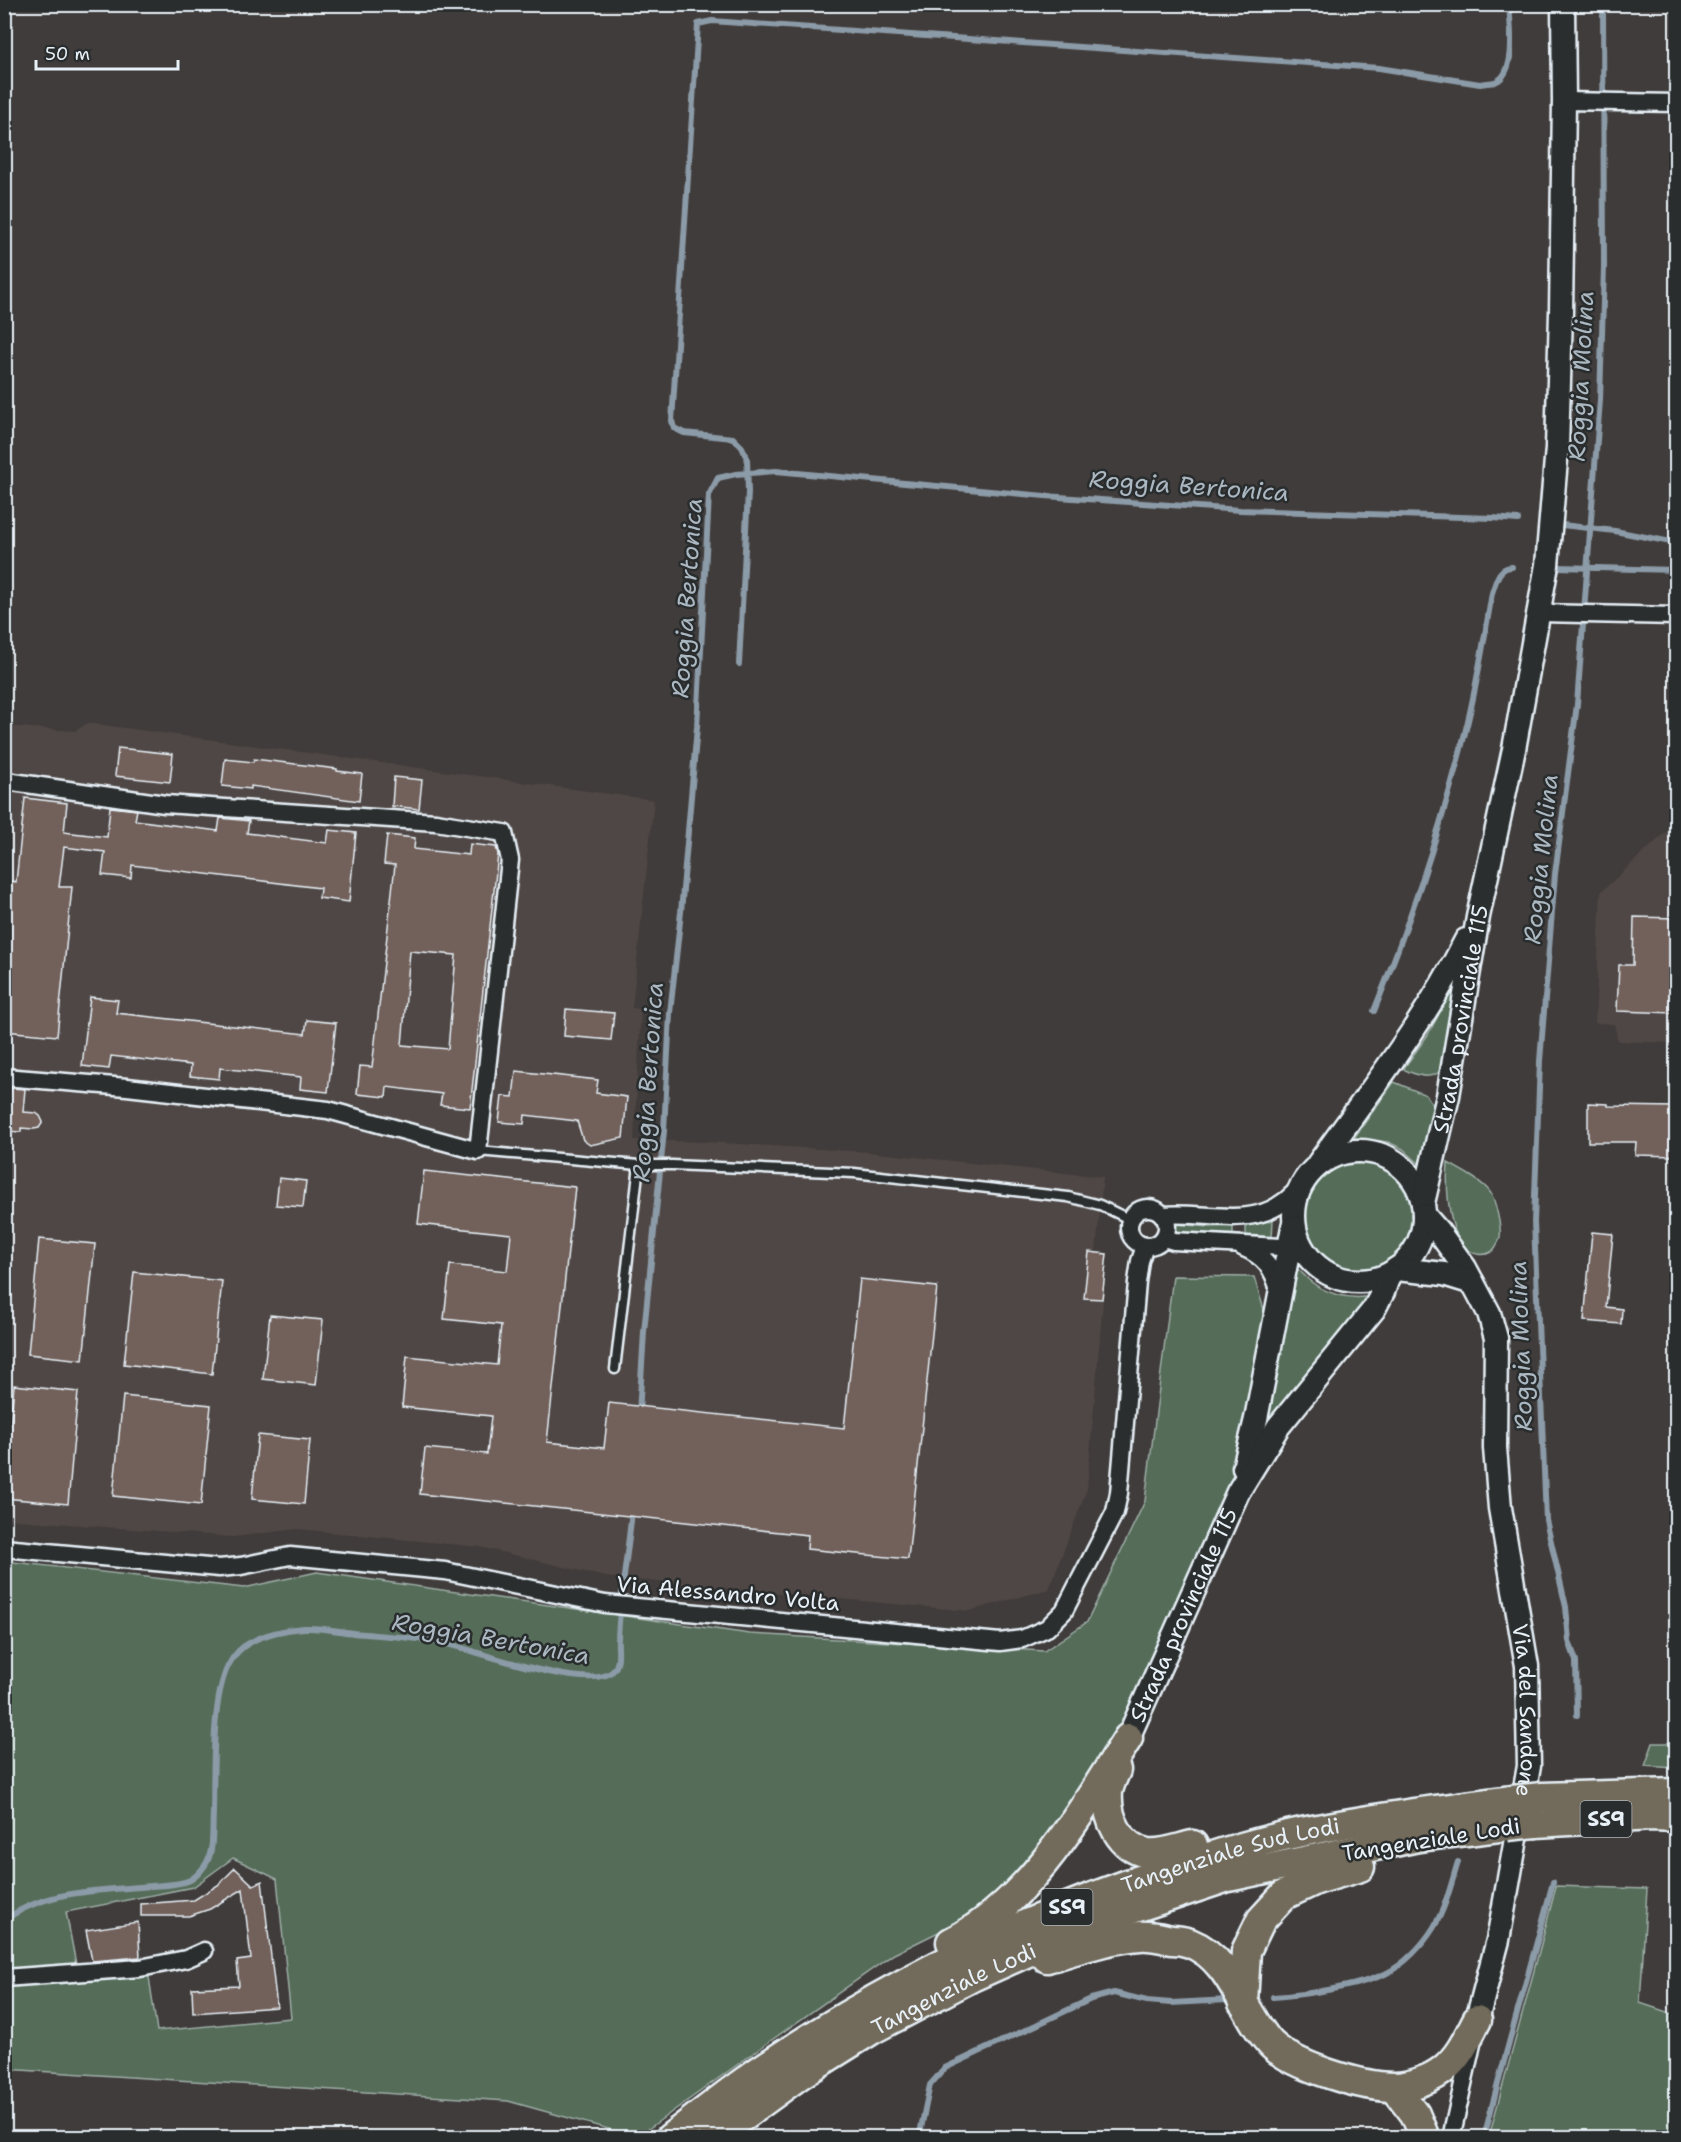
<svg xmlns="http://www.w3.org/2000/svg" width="1681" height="2142" font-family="'Shantell Sans',sans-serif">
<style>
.built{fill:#4f4744}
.green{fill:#556c58;stroke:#9eaea8;stroke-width:1.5;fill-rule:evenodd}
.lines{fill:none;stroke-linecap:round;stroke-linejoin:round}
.stream{stroke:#8c9ba8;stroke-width:6}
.building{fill:#72605a;stroke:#e8f1f8;stroke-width:1.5;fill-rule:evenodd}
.lane-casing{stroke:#e8f1f8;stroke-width:13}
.street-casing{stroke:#e8f1f8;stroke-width:21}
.secondary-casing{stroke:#e8f1f8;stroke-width:27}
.highway-casing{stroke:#e8f1f8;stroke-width:33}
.lane{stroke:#2a2d2e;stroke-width:8}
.street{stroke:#2a2d2e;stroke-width:16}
.secondary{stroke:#2a2d2e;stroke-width:22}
.highway{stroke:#726b5a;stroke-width:28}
.highway-bridge-casing{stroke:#e8f1f8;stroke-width:33;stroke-linecap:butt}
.highway-bridge{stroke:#726b5a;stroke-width:28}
.labels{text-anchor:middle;stroke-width:5;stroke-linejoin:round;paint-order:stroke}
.shield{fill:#2a2d2e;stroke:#afb6bb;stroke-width:1.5}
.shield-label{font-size:21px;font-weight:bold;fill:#e8f1f8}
.street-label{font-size:22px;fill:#e8f1f8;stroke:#2a2d2e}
.water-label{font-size:24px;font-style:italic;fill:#abb8c2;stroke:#2a2d2e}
</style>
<rect width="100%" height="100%" fill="#403c3b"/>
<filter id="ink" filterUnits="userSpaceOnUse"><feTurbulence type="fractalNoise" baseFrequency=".0167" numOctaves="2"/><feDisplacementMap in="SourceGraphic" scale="12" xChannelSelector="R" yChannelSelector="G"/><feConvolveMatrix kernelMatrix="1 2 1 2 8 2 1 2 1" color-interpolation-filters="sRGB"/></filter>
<g filter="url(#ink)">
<g class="built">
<polygon points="88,723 654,800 632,1008 641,1009 634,1140 707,1142 868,1152 1103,1177 1096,1252 1107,1254 1087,1489 1049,1589 969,1611 606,1577 480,1547 298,1529 233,1537 5,1519 4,726 75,731"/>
<polygon points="1667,831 1676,832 1676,1043 1618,1041 1614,1024 1595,1023 1601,892"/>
</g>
<g class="green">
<path d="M1458,980l-12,86c-13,15 -25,11 -41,4l-1,-2 23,-32z"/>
<polygon points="1394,1082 1426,1095 1434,1106 1423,1167 1403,1149 1388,1142 1354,1138"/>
<circle cx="1360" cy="1217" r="54"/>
<path d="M1448,1163c12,7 33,17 42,29 5,7 12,37 10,45 -1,5 -5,12 -9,15 -5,3 -9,3 -14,2 -30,-7 -31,-67 -29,-91z"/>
<polygon points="1273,1219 1272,1239 1246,1237 1246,1225"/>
<polygon points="1175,1224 1210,1227 1233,1226 1233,1236 1176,1232 1172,1227"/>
<path d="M1295,1267c6,4 10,10 15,14 15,12 35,18 55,16l1,3 -95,122 -3,1z"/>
<path d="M1173,1276l81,1 11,36 -36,180 -103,227 -81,120 -62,70 -89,44 -128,90 -129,93 -129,-36 -503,-32 -1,-508 240,27 73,-16 433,62 294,17 43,-29 58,-121zM233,1858l44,21 14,139 -134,13 -8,-54 -70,3 -13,-68 127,-25z"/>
<polygon points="1653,1743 1676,1743 1676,1768 1645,1766"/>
<path d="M1556,1886l91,3 -7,114 36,12v122h-187c22,-84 46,-166 67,-251z"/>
</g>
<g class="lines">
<g class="stream">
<polyline points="1562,525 1615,531 1676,543"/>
<polyline points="1557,567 1676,570"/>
<path d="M739,664l9,-172 -1,-34 -5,-11 -9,-9 -49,-5 -10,-5 -2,-7 26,-397 14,-3 667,47 101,16c5,-1 11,-1 15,-2 23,-9 15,-58 14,-78"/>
<path d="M1374,1011c37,-91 67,-183 91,-278 12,-46 19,-93 27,-140 4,-11 6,-26 20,-26"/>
<polyline points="639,1413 644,1332 664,1131 670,1013 681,912 697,727 709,495 718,478 736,474 776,471 1045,496 1240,510 1493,518 1518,520"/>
<polyline points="1577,1715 1576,1661 1569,1641 1566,1607 1546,1520 1534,1222 1540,1061 1555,874 1577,704 1600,400 1604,267 1603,4"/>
<path d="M4,1921c40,-32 99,-30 147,-35 12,-1 29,-1 39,-6 6,-3 14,-12 17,-18 7,-14 5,-33 6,-49 1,-39 -2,-112 15,-147 5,-10 13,-19 23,-24 14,-8 36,-13 53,-14 15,-1 33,3 49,5 32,3 66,4 98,12 29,7 141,48 162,26 8,-8 4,-23 5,-33 2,-43 10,-85 14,-128"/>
<path d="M1273,1997c31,-2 83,-10 112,-23 19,-9 38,-29 49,-47 12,-20 17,-43 24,-65"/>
<polyline points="919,2138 930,2085 945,2068 1091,1999 1114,1993 1147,2001 1171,2003 1228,2000"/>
<path d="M1484,2138c21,-86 47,-171 69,-256"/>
</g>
</g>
<g class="building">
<polygon points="118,748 173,754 170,782 115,776"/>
<polygon points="225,759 253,762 254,759 337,769 337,771 362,774 359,801 251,786 251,789 222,786"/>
<polygon points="394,777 422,780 419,809 392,806"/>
<polygon points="25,798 67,803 64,832 107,837 110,807 137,810 135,820 218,831 220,818 240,820 249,821 247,833 327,843 329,830 356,833 349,902 319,898 320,888 132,865 131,878 102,875 105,852 64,847 59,887 72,887 57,1036 4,1031 4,880 16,882"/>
<path d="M387,835l28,3 -1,11 55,6 1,-11 26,3 2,7 -28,254 -30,-3 2,-11 -55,-7 -1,10 -29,-3 3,-28 12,1 3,-25 20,-177 -11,-1zM410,951l46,4 -8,94 -46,-4z"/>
<polygon points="1634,917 1677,918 1677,1013 1617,1011 1619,965 1633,965"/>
<polygon points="90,997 118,1000 116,1013 305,1034 307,1020 336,1023 328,1092 300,1089 301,1077 220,1068 219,1079 190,1076 191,1065 111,1056 109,1069 82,1066"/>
<polygon points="566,1009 614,1013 611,1040 564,1036"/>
<polygon points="516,1071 598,1080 596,1093 627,1097 623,1138 590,1145 583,1140 577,1121 525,1115 524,1124 499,1122 502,1096 513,1097"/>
<polygon points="11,1088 25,1089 23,1112 36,1113 40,1116 43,1122 39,1128 34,1129 21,1128 21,1132 4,1131 4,1102 9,1102"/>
<polygon points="1588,1103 1608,1104 1608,1106 1677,1107 1677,1156 1635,1155 1636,1142 1588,1142"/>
<polygon points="424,1171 575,1187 547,1442 604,1448 609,1403 844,1428 860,1279 937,1287 908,1559 807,1549 808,1535 420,1494 425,1448 487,1454 491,1416 402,1407 407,1356 497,1365 501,1325 444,1319 450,1265 507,1271 511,1234 418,1224"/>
<polygon points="279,1178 306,1181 303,1207 276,1205"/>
<polygon points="1592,1232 1613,1234 1606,1307 1622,1309 1621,1324 1584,1321"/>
<polygon points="39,1239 95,1244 83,1360 28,1354"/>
<polygon points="1089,1252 1107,1254 1102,1299 1084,1298"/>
<polygon points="134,1272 222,1281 212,1374 124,1364"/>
<polygon points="270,1315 323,1320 316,1385 263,1379"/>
<polygon points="14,1385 78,1392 68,1504 4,1498"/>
<polygon points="123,1396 211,1405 201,1505 113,1496"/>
<polygon points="258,1435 310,1440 304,1504 252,1499"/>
<polygon points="235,1868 253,1885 262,1881 277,2007 193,2013 192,1988 239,1986 237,1961 251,1959 243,1889 210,1909 189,1916 141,1916 141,1904 194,1900 218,1885"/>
<polygon points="138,1922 140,1957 92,1961 86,1930"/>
</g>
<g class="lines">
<g class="lane-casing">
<g id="lane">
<polyline points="478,1151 639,1165 672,1165 854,1173 1068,1197 1100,1205 1131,1220"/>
<polyline points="615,1369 639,1165"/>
</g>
</g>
<g class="street-casing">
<g id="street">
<polyline points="1564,101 1676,103"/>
<polyline points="1539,613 1676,616"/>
<polyline points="4,784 6,781 165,804 436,822 504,833 510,860 478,1151 328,1110 127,1087 4,1077"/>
<circle cx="1148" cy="1227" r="19"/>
<path d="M1163,1215c54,-4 100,19 139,-31"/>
<polyline points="1164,1238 1174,1241 1281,1247 1289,1248 1308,1257"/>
<path d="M1242,1247c22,9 32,22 37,44"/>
<polyline points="4,1548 219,1568 241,1566 290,1556 445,1571 605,1604 1000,1642 1022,1639 1047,1628 1064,1611 1115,1512 1119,1493 1137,1282 1140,1261 1145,1246"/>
<polyline points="4,1978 140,1968 186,1959 204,1951"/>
<polyline points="1451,2138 1472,2044"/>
</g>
</g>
<g class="secondary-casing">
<g id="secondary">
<circle cx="1359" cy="1216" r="65"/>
<path d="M1318,1164c52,-73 108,-144 148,-224"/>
<path id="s1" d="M1423,1203l25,-107 30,-179 36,-168 33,-184 10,-117 4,-135 3,-212 -1,-97"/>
<path id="s2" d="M1424,1215l14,16 27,37 24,45 7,25 -1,110 5,60 27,158 2,100 -31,174 -21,80"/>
<polyline points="1396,1269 1444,1274 1473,1283"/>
<polyline points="1244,1468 1256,1419 1293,1227"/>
<path id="s3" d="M1128,1738l110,-246 40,-65 96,-118 9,-17 6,-17"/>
</g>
</g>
<g class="highway-casing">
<g id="highway">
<path d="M1116,1770c-3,7 -7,15 -8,22 -2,26 12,56 39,61 15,2 32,-5 46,-8"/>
<polyline points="1542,1797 1676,1793"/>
<polyline points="1536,1823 1652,1816 1676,1817"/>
<path d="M951,1942c79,-39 131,-132 177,-204"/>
<path d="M1047,1958c29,-8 63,-20 93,-22 10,-1 22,2 32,4 5,0 12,1 18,3 43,17 51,69 81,101 22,22 91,43 123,43 16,0 38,-8 50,-18 16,-13 24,-32 33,-49"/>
<polyline points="1243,2003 1246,1951 1261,1920 1284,1895 1316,1880 1360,1867"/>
<polyline points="1395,2088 1415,2114 1425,2138"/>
<path id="s4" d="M670,2138c30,-23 59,-46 89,-67 126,-85 265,-154 410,-201 43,-14 88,-29 133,-38 69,-14 140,-23 210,-32"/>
<path id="s5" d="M713,2138l88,-64 72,-45 99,-52 127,-57 129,-43 190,-40 89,-11"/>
</g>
</g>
<use href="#lane" class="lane"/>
<use href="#street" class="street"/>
<use href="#secondary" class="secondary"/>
<use href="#highway" class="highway"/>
<g class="highway-bridge-casing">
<g id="highway-bridge">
<polyline points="1512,1800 1542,1797"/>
<polyline points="1507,1826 1536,1823"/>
</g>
</g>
<use href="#highway-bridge" class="highway-bridge"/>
</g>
</g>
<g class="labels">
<g class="shield">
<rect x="1580.5" y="1801" width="51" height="36" rx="4.5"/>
<rect x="1041.5" y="1889" width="51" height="36" rx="4.5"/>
</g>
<g class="shield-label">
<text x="1606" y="1826">SS9</text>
<text x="1067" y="1914">SS9</text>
</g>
<g class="street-label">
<text dy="8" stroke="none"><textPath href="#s1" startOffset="188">Strada provinciale 115</textPath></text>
<text transform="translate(728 1593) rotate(5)" y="8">Via Alessandro Volta</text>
<text dy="8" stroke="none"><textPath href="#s3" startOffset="135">Strada provinciale 115</textPath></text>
<text dy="8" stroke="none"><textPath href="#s2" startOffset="519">Via del Sandone</textPath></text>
<text transform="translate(1431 1839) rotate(-9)" y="8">Tangenziale Lodi</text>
<text dy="8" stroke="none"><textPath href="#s4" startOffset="633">Tangenziale Sud Lodi</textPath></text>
<text dy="8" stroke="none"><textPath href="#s5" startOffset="284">Tangenziale Lodi</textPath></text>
</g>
<g class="water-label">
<text transform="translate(1581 376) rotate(-87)" y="8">Roggia Molina</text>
<text transform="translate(1189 486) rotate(4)" y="8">Roggia Bertonica</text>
<text transform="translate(687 598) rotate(-86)" y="8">Roggia Bertonica</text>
<text transform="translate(1541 859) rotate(-84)" y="8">Roggia Molina</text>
<text transform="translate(648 1082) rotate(-86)" y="8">Roggia Bertonica</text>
<text transform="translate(1521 1346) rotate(-92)" y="8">Roggia Molina</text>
<text transform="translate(491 1639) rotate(10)" y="8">Roggia Bertonica</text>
</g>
</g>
<rect width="1681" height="2142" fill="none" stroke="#2a2d2e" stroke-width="24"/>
<rect x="12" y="12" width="1657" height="2118" fill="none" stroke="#e8f1f8" stroke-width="2" filter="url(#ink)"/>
<path d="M36 60v9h142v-9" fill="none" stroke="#e8f1f8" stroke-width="3"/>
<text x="45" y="60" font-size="18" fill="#e8f1f8" stroke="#2a2d2e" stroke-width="4.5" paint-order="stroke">50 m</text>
</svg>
